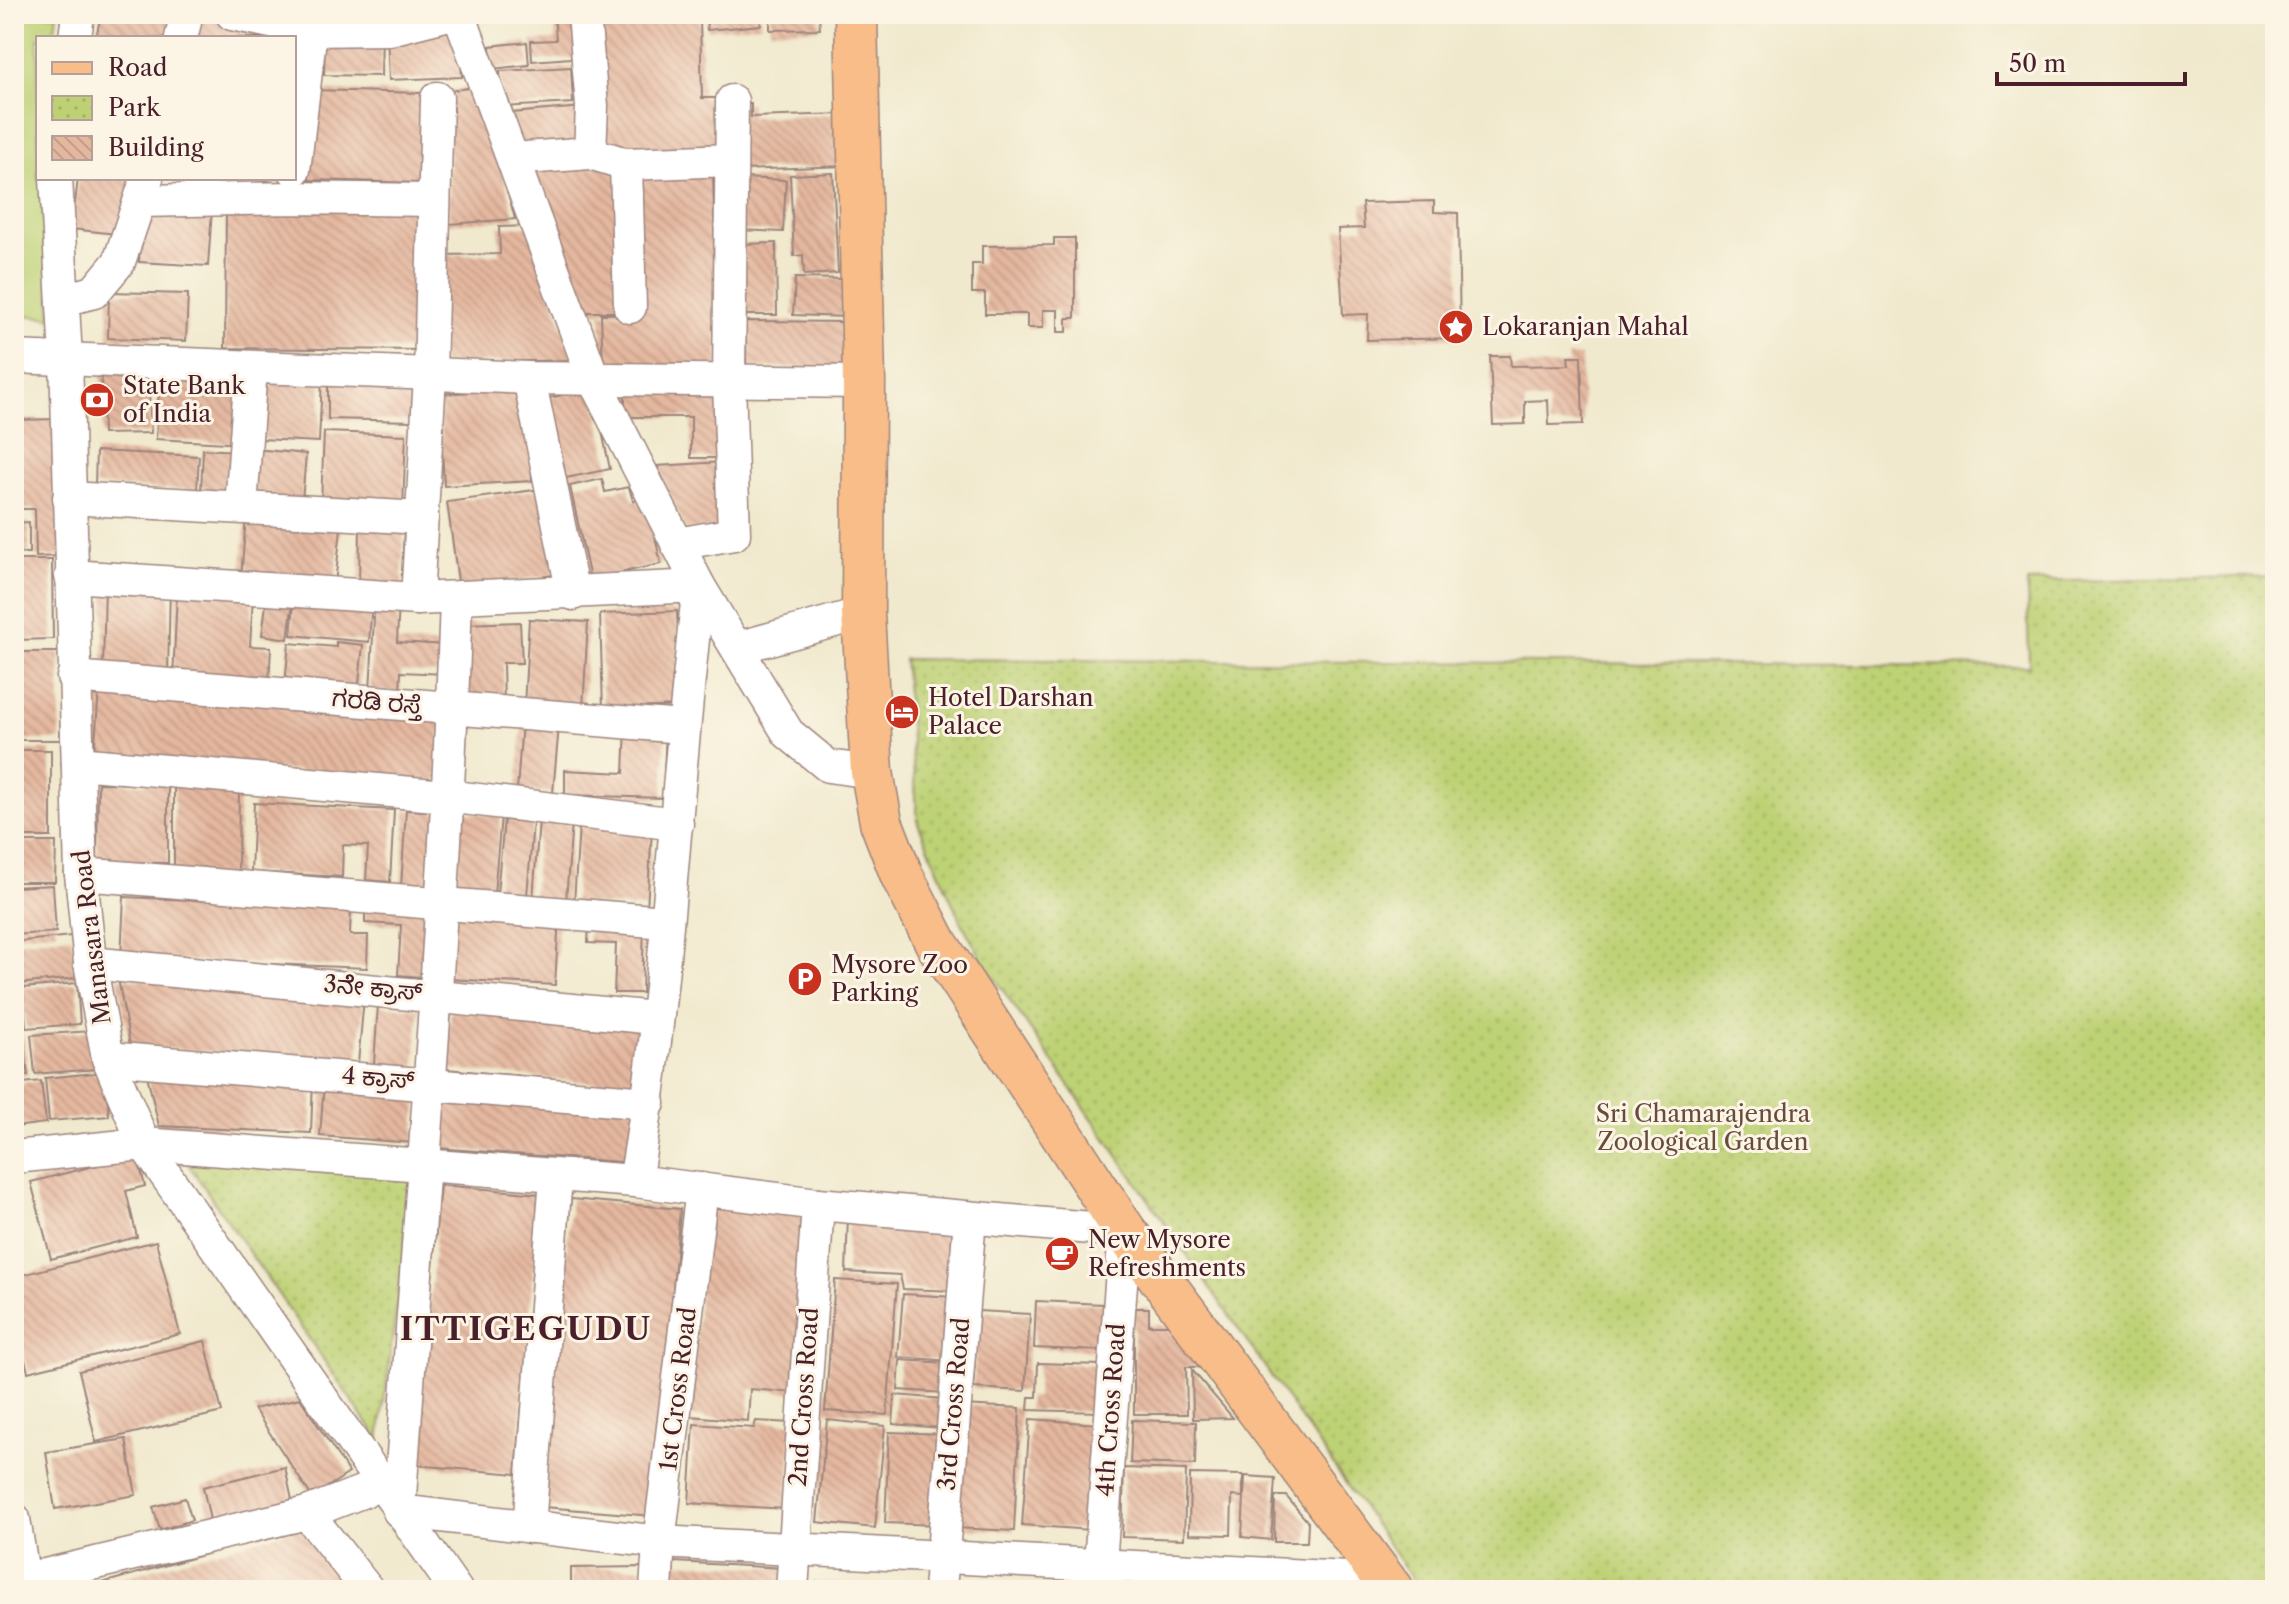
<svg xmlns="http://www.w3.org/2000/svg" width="2289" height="1604" font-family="'Libre Caslon Text','Noto Sans Kannada',serif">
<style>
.grass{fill:#bdd174;stroke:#847850;stroke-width:2}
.park{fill:url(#park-dots);stroke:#847850;stroke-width:2}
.building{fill:url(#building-back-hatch)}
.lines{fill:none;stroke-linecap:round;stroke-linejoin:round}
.minor-casing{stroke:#9d847c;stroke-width:35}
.major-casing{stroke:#9d847c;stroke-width:45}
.minor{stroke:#fff;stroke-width:32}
.major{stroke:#f8bd89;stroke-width:42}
.labels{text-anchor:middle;stroke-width:6;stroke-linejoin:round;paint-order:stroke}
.poi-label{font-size:24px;fill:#4a1f2b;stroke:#fcf5e5;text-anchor:start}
.street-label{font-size:24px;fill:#4a1f2b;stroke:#fcf5e5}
.park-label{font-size:24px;fill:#674c3d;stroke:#fcf5e5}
.district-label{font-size:32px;font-weight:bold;letter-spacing:2px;fill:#4a1f2b;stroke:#fcf5e5}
</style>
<defs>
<pattern id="park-dots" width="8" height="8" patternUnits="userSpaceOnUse" patternTransform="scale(2)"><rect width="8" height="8" fill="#bdd174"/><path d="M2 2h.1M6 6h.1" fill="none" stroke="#a4b365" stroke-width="1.8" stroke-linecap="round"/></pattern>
<pattern id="building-back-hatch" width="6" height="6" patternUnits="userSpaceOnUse" patternTransform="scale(2)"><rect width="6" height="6" fill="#e4b79f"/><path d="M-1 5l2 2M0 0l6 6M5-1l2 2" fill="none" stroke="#c59d89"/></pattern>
</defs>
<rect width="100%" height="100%" fill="#fcf5e5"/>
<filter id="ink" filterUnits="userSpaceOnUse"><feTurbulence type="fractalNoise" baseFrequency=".0125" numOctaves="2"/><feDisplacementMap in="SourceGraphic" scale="16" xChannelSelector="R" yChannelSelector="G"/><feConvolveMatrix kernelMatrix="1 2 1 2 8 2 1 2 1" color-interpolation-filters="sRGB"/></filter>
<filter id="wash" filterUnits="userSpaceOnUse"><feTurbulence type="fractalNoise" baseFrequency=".006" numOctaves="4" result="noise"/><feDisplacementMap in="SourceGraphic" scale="32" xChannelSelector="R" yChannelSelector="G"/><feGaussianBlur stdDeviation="1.8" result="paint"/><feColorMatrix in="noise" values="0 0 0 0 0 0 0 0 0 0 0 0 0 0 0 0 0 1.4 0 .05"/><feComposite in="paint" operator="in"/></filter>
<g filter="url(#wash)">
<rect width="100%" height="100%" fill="#f0e9cd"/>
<polygon class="grass" points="14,14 57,14 54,38 38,38 38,178 41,178 52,318 14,314"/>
<g class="park">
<polygon points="2275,576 2275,1590 1420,1590 984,963 959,918 918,823 904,659 2029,666 2027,582"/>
<polygon points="184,1158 414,1174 379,1440"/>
</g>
<g id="blocks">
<g class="building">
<polygon points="101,14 180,14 175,38 96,38"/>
<polygon points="554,14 581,14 584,57 532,61 531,41 556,40"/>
<polygon points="600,14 659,14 659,20 700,18 702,98 727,98 729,149 605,153"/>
<polygon points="706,14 760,14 761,25 707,30"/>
<polygon points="770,14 819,14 820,29 770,30"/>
<polygon points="194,16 275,25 274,38 191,38"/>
<polygon points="459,28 462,77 389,80 387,32"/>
<polygon points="325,35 382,37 381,76 324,75"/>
<polygon points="527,42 529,65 492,69 490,46"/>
<polygon points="571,67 573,103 502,107 500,71"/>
<polygon points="480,86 515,219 449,224 449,91"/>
<polygon points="311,90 424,93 421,183 309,180"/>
<polygon points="739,103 751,103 751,117 843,114 845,166 742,170"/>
<polygon points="583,107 587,146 515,152 511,113"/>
<polygon points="617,165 620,312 579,312 520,167"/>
<polygon points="713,173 718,366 603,368 601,314 640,313 636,175"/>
<polygon points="833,173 838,273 804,275 803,255 794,256 790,175"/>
<polygon points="78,178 131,178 125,235 72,229"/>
<polygon points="246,178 283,178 282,183"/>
<polygon points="742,178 786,180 783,232 739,230"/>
<polygon points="1434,201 1434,212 1458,213 1460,338 1367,340 1368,314 1343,315 1338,229 1364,228 1362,203"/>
<polygon points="142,205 212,210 208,266 139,262"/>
<polygon points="226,207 422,209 420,350 225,348"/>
<polygon points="530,226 573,360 443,363 441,255 500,254 499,227"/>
<polygon points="1054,238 1075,238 1075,318 1067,318 1067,332 1058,332 1058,310 1043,310 1043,328 1027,328 1027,314 985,314 985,293 972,293 972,264 982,264 982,246 1054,245"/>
<polygon points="776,243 777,315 744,315 743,244"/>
<polygon points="795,278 848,279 847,317 793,315"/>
<polygon points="109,292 188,294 186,341 108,338"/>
<polygon points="746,321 847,322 847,368 746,367"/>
<polygon points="1490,356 1510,356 1511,366 1569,365 1568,356 1581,356 1583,424 1549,425 1548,400 1525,401 1525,424 1493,425"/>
<polygon points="141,371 142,392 149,391 151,433 103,434 101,372"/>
<polygon points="160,371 247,377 243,444 156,439"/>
<polygon points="264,376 322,379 319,442 261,439"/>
<polygon points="328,381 414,383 413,421 328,419"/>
<polygon points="526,389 532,481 444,486 439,394"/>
<polygon points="593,389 610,469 566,478 549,398"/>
<polygon points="625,391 724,391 724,458 691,458 691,417 625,417"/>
<polygon points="59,419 62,556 36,557 35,509 14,509 14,420"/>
<polygon points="324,432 406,435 403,506 321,503"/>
<polygon points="203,449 238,451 236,493 201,491"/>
<polygon points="254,449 306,454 302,502 250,498"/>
<polygon points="96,451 199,456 197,490 95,486"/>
<polygon points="723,462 728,527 686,530 657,466"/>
<polygon points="602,479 605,492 629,487 633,501 647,498 661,564 590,579 570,486"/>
<polygon points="542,489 554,575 459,588 447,502"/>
<polygon points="246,517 342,519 335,584 241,577"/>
<polygon points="29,522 29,553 14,553 14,523"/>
<polygon points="360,523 404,524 402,587 359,586"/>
<polygon points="14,560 52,560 53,639 14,640"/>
<polygon points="105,585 170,586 168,673 103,672"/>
<polygon points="177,592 253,597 250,646 271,647 269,684 173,679"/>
<polygon points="295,595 372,603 369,642 291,635"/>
<polygon points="267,597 293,601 288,639 262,635"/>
<polygon points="375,599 399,600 397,642 447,645 446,674 401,672 400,692 370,691"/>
<polygon points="677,611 681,706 603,709 600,614"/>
<polygon points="529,619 588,622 583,709 524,706"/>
<polygon points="520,622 522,663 503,663 504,702 468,703 465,624"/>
<polygon points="336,642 363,645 358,692 285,684 289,643 336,647"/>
<rect x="14" y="652" width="46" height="88"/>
<polygon points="99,689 442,715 437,781 94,756"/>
<polygon points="522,722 559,725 553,793 517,790"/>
<polygon points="626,727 666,728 663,798 565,795 565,770 624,773"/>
<rect x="14" y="750" width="37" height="87"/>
<polygon points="98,783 168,784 168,863 97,862"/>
<polygon points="174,785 239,786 238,875 174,875"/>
<polygon points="254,803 394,810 390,882 366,880 368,846 343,845 342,877 251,872"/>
<polygon points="406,810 442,812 437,889 401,887"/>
<polygon points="463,812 501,816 494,894 456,890"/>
<polygon points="504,820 533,822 527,896 497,893"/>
<polygon points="539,820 572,822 566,901 533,899"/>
<polygon points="579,825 652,830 647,908 574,903"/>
<polygon points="14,842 56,842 55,882 14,882"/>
<polygon points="53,885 56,932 14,935 14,887"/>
<polygon points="124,897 351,907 350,935 368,935 367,968 121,958"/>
<polygon points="365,907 436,911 432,978 398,975 401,925 365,923"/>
<polygon points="453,911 559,917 555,985 449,979"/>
<polygon points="589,923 644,925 642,993 614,993 616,944 588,943"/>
<polygon points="71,936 76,978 18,984 14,942"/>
<polygon points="118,978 364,998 358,1063 130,1045"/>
<polygon points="77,983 80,1024 26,1028 23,988"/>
<polygon points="14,984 22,1031 14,1032"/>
<polygon points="378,1005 419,1009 415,1068 374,1064"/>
<polygon points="451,1011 648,1029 642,1087 446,1069"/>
<polygon points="92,1031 96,1069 35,1074 31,1035"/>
<polygon points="23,1034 28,1075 14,1076 14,1035"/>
<polygon points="146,1071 313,1079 311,1133 159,1126"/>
<polygon points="105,1072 109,1116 49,1121 45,1078"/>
<polygon points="41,1081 46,1123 14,1127 14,1084"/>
<polygon points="324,1083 418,1089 414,1143 320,1136"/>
<polygon points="442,1093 638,1109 633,1163 437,1148"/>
<polygon points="137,1155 145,1186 126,1191 137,1237 51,1259 31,1182"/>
<polygon points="440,1185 540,1194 516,1474 416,1465"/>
<polygon points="571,1199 680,1209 653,1516 544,1507"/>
<polygon points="706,1205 810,1213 796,1393 750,1389 748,1421 690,1416"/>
<polygon points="848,1216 961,1222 957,1291 903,1289 900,1275 846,1272"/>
<polygon points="156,1241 180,1334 28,1372 14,1318 14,1277"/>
<polygon points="835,1280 897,1284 887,1415 825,1411"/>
<polygon points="903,1294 955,1297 950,1361 898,1357"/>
<polygon points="1036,1301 1104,1304 1102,1351 1034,1348"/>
<polygon points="1134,1308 1149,1308 1149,1325 1178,1325 1204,1367 1186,1367 1187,1414 1134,1414"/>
<polygon points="978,1311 1030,1314 1025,1391 973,1388"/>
<polygon points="205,1341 222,1412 96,1442 79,1371"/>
<polygon points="900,1360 947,1363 945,1393 898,1390"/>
<polygon points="1038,1363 1100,1365 1099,1412 1028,1410 1029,1397 1037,1397"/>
<polygon points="1192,1370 1233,1418 1193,1419"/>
<polygon points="895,1395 944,1399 942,1428 893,1424"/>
<polygon points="300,1398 349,1473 312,1497 254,1409"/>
<polygon points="961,1405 1020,1408 1014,1531 955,1528"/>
<polygon points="1030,1419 1098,1424 1091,1530 1022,1525"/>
<polygon points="827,1420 885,1426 875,1528 817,1522"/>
<polygon points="1132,1420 1196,1422 1195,1465 1130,1463"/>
<polygon points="756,1421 792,1423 787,1509 689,1503 694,1424 754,1428"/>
<polygon points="889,1432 944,1434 940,1525 885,1523"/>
<polygon points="126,1439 136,1495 55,1509 46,1452"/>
<polygon points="285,1467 292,1500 210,1520 203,1487"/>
<polygon points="1124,1468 1186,1470 1184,1539 1122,1537"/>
<polygon points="1190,1474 1243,1475 1243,1497 1232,1496 1231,1535 1189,1534"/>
<polygon points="1245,1476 1275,1478 1271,1540 1242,1537"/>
<polygon points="1275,1496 1286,1496 1308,1522 1307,1542 1274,1542"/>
<polygon points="185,1498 192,1520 160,1530 153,1507"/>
<polygon points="302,1527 349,1590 88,1587"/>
<polygon points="674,1562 783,1568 782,1590 672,1590"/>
<polygon points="643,1567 643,1590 571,1590 571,1568"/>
<polygon points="817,1582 867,1585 866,1590 817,1590"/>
</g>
</g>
</g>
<g filter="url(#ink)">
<use href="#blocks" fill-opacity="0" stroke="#9d847c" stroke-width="2"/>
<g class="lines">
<g class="minor-casing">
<g id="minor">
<polyline points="232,14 310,30 390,29 449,14"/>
<polyline points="459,14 594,380 699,586 788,733 828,766 872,772"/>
<polyline points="584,14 592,106 590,153"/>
<polyline points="75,38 78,14"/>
<polyline points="181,38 187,14"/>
<polyline points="513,159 590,153 626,164 731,160"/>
<polyline points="626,164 630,307"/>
<polyline points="294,170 313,14"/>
<polyline points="56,178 66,359 81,874 90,963 108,1058 144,1144 456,1590"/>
<polyline points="141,201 291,198 433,200"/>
<polyline points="63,300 94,292 119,262 147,178"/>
<polyline points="14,357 529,378 864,382"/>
<polyline points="529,378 573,594"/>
<polyline points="69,498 422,518"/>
<polyline points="241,507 251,368"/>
<polyline points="677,544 734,534 729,381 732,101"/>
<path d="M71,576l346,23 282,-13c-24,197 -30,400 -64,595"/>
<polyline points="417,599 430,376 437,98"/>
<path d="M456,599c-10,304 -36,608 -57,912l260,31 728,38 -1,10"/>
<polyline points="737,648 863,613"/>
<polyline points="73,677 682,727"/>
<polyline points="78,763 446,796 677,824"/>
<polyline points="81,874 665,922"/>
<polyline points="90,963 655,1018"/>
<polyline points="108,1058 649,1103"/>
<polyline points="14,1157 144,1144 635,1181 818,1204 1125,1231 1098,1590"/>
<polyline points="307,1513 368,1590"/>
<polyline points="14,1519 24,1580 31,1590"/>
<polyline points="529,1527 556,1177"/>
<polyline points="24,1580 307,1513 382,1484"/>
<polyline points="656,1590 659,1542 702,1189"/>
<polyline points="792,1590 818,1204"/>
<polyline points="940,1590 970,1218"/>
</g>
</g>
<g class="major-casing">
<polyline id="major" points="856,14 864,382 863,613 872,772 881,822 902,876 937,944 1125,1231 1392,1590"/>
</g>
<use href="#minor" class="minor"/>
<use href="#major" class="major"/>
</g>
</g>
<defs>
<g id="sight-disc" transform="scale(1.8)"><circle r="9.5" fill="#c8321e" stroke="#fcf5e5"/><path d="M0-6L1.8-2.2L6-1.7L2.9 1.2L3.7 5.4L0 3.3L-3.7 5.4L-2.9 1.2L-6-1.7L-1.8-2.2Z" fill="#fff"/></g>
<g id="bank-disc" transform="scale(1.8)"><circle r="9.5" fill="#c8321e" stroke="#fcf5e5"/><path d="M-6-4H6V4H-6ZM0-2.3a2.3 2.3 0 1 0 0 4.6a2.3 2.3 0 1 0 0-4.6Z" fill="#fff"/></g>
<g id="hotel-disc" transform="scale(1.8)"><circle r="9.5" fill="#c8321e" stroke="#fcf5e5"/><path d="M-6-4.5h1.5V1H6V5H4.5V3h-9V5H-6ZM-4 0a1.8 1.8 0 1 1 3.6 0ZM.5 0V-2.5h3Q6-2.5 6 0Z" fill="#fff"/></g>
<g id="parking-disc" transform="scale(1.8)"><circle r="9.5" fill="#c8321e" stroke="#fcf5e5"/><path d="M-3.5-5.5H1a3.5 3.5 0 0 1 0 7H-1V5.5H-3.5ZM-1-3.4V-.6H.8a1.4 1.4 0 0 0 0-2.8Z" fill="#fff"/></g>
<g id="cafe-disc" transform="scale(1.8)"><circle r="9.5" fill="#c8321e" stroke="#fcf5e5"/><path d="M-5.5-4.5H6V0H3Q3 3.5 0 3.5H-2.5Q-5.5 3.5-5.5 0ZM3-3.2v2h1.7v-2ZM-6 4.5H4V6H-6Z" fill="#fff"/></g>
</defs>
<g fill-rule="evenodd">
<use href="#sight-disc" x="1456" y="327"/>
<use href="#bank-disc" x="97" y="400"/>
<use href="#hotel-disc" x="902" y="712"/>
<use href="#parking-disc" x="805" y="979"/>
<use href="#cafe-disc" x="1062" y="1254"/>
</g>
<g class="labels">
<g class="poi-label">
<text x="1482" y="335">Lokaranjan Mahal</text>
<text x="123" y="394">State Bank<tspan x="123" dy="28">of India</tspan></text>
<text x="928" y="706">Hotel Darshan<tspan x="928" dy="28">Palace</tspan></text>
<text x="831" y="973">Mysore Zoo<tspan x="831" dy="28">Parking</tspan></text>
<text x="1088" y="1248">New Mysore<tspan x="1088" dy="28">Refreshments</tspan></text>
</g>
<g class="street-label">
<text transform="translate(377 702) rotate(5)" y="8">ಗರಡಿ ರಸ್ತೆ</text>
<text transform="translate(92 937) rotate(-97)" y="8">Manasara Road</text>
<text transform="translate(373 988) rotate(5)" y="8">3ನೆೇ ಕ್ರಾಸ್</text>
<text transform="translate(378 1078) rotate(4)" y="8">4 ಕ್ರಾಸ್</text>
<text transform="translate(678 1389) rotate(-83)" y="8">1st Cross Road</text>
<text transform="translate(804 1397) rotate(-86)" y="8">2nd Cross Road</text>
<text transform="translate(954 1404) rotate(-85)" y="8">3rd Cross Road</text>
<text transform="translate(1111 1410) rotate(-86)" y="8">4th Cross Road</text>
</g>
<g class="park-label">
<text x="1703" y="1122">Sri Chamarajendra<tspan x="1703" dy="28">Zoological Garden</tspan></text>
</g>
<g class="district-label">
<text x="526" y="1340">ITTIGEGUDU</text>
</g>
</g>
<rect width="2289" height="1604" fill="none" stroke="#fcf5e5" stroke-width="48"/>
<rect x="36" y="36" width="260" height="144" fill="#fcf5e5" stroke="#b59f9b" stroke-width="2"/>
<rect x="52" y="62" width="40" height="12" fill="#f8bd89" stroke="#b59f9b" stroke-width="2"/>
<text x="108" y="76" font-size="24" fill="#4a1f2b">Road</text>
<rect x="52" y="96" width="40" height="24" fill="url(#park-dots)" stroke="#b59f9b" stroke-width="2"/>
<text x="108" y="116" font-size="24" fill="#4a1f2b">Park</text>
<rect x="52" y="136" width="40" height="24" fill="url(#building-back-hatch)" stroke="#b59f9b" stroke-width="2"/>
<text x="108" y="156" font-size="24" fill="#4a1f2b">Building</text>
<path d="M1997 72v12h188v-12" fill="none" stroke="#4a1f2b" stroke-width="4"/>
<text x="2009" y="72" font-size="24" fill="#4a1f2b" stroke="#fcf5e5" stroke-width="6" paint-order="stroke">50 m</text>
</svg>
